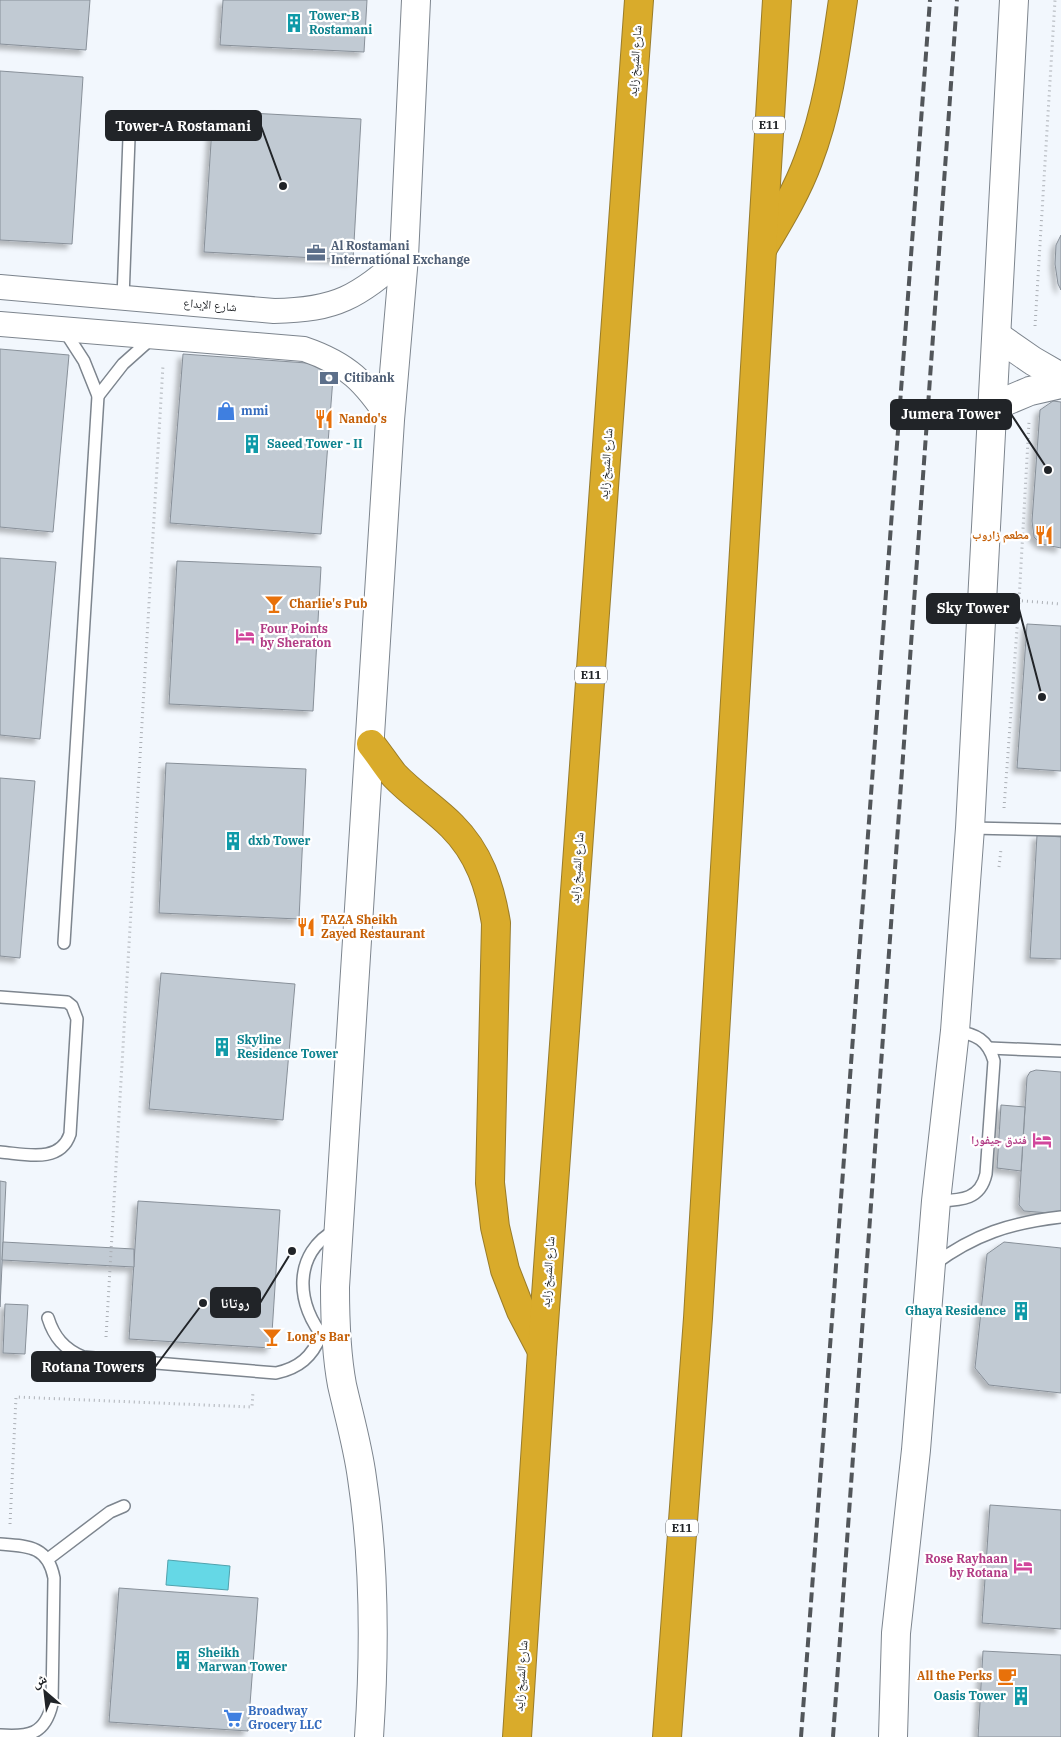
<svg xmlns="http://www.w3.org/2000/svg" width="1061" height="1737" font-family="'IBM Plex Serif','Noto Naskh Arabic',serif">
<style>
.water{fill:#65d8e6;stroke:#51a2ad}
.building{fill:#c1cad3;stroke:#889099;filter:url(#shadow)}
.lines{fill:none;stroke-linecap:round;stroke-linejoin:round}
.service-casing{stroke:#7d858e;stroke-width:14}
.minor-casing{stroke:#7d858e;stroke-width:26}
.tertiary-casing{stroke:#7d858e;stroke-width:30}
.motorway-casing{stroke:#997c2a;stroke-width:30}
.path{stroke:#acb0b6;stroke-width:3;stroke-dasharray:1 4;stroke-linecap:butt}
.service{stroke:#fff;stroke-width:11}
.minor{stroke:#fff;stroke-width:24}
.tertiary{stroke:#fff;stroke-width:28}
.motorway{stroke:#d9ab2b;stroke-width:28}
.rail{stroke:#52565a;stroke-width:4;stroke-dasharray:10 5;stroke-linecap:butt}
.labels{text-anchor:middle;stroke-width:4.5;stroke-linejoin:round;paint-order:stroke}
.shield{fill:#fff;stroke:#646668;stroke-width:1}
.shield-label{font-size:11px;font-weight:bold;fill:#212428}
.culture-label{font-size:12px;font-weight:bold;fill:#0d838f;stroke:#fff;text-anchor:start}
.street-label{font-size:12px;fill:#212428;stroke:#fff}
.service-label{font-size:12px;font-weight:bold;fill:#4e5e75;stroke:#fff;text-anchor:start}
.shop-label{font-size:12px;font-weight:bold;fill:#366cbe;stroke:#fff;text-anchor:start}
.food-label{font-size:12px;font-weight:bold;fill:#c56008;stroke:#fff;text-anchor:start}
.hotel-label{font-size:12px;font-weight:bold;fill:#b23c85;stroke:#fff;text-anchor:end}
.leader{fill:none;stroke:#212428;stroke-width:2}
.callout-dot{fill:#212428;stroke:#fff;stroke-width:2}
.callout{fill:#212428;stroke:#212428;stroke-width:2}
.callout-label{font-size:14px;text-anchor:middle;font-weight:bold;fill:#fff}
</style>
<defs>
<filter id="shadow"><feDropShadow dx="-4.5" dy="4.5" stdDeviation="2.5" flood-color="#0004"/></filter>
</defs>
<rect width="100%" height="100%" fill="#f2f7fd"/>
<polygon class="water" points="168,1560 230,1566 228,1590 166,1585"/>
<g class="building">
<polygon points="0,0 90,0 86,50 0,44"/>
<polygon points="223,0 367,0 364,52 220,45"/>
<polygon points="0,71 83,77 72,244 0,240"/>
<polygon points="213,111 361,119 353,260 204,252"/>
<polygon points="1061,235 1061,290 1058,284 1055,264 1056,245"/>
<polygon points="0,349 69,355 53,532 0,527"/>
<polygon points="183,354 334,365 321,534 170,523"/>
<polygon points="1053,401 1061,402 1061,548 1041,544 1034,537 1032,521 1040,410"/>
<polygon points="0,558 56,562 40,739 0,735"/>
<polygon points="177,561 321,567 313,711 169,704"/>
<polygon points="1027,624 1061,626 1061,771 1017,768"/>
<polygon points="166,763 306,769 299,919 159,913"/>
<polygon points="0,778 35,781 20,958 0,956"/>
<polygon points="1037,835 1061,837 1061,959 1030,958"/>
<polygon points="161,973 295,984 283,1120 149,1109"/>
<polygon points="1036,1070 1061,1072 1061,1214 1024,1211 1019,1205 1027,1077 1030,1072"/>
<polygon points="1001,1105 1025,1107 1021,1171 997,1168"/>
<polygon points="0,1181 6,1182 0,1307"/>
<polygon points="138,1201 280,1210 271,1348 129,1339"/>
<polygon points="3,1242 134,1249 134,1267 2,1260"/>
<polygon points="1004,1242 1061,1248 1061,1393 989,1385 975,1368 987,1254"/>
<polygon points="5,1304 28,1305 25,1354 3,1353"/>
<polygon points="990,1505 1061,1510 1061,1629 982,1623"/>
<polygon points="119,1588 258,1598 248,1731 109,1722"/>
<polygon points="983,1651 1061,1655 1061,1737 978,1737"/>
</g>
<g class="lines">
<g class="service-casing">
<g id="service">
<polyline points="123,298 129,138"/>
<polyline points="98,396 123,364 151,339"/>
<polyline points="970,828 1061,830"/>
<polyline points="64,943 98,396 84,361 64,330"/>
<path d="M0,997l67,5 5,4 5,13 -7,115c-10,30 -45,20 -70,18"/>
<polyline points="989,1048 1061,1051"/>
<path d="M936,1201c23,-1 44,0 50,-27l8,-113c-6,-21 -18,-27 -39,-30"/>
<path d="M933,1265c42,-31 77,-42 128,-48"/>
<path d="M48,1318c6,19 16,31 35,39l193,16c23,-5 36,-16 45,-38"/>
<path d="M326,1340c-31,-35 -34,-87 11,-111"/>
<path d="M0,1544c28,2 48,2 54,34l-2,126c-7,31 -24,33 -52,31"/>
<polyline points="48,1559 110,1512 124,1506"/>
</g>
</g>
<g class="minor-casing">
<g id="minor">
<path d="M0,287l274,24c64,-1 82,-14 130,-54"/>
<path d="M0,324l304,25c44,15 61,33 86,71"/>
</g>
</g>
<g class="tertiary-casing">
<g id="tertiary">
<polyline points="997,336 1033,361 1061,377"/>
<polyline points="992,407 1030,391 1061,384"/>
<path d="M369,1737c6,-87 6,-173 -7,-259 -4,-31 -13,-62 -20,-93 -6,-32 -7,-65 -7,-98l55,-867 14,-163 12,-257"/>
<polyline points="893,1737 896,1633 916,1450 936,1201 955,1031 970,828 1014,0"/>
</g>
</g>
<g class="motorway-casing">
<g id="motorway">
<path d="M764,246c16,-27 33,-55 44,-85 20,-52 27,-106 35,-161"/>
<path d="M371,744c8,10 15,21 23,31 18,19 40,33 58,51 27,27 38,60 44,97l-6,260 5,44 10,43 16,41 21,40"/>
<polyline points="517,1737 542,1351 639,0"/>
<polyline points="667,1737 698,1318 777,0"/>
</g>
</g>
<g class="path">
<polyline points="1035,326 1055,0"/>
<polyline points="1012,600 1061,604"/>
<polyline points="1004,808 1019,601 1029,422"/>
<polyline points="999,867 1001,849"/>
<polyline points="106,1337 163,365"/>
<polyline points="10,1524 16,1397 252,1407 253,1392"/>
</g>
<use href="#service" class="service"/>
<use href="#minor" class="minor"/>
<use href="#tertiary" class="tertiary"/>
<use href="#motorway" class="motorway"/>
<g class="rail">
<polyline points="801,1737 930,0"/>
<polyline points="833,1737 957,0"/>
</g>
</g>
<defs>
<g id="building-bare" transform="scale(1.5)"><path d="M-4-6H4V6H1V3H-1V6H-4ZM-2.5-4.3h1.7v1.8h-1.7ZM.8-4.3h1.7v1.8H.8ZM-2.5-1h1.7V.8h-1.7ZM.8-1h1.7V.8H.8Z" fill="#0f9aa8" stroke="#fff" stroke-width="2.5" paint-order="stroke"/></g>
<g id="office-bare" transform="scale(1.5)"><path d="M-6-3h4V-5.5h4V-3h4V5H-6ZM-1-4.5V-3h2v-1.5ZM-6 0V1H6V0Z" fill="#5c6f8a" stroke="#fff" stroke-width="2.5" paint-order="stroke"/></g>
<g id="bank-bare" transform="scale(1.5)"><path d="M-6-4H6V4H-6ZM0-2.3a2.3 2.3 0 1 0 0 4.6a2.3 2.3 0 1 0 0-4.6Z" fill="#5c6f8a" stroke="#fff" stroke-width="2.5" paint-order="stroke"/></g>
<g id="shop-bare" transform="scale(1.5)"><path d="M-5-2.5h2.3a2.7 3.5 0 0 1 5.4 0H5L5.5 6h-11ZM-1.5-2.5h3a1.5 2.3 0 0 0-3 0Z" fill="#3f7fe0" stroke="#fff" stroke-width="2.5" paint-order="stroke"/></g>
<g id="restaurant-bare" transform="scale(1.5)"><path d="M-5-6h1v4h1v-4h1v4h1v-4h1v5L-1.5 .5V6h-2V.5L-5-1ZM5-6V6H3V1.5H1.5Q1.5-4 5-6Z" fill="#e8710a" stroke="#fff" stroke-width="2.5" paint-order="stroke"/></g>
<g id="bar-bare" transform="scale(1.5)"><path d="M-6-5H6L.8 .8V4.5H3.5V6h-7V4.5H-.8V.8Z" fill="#e8710a" stroke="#fff" stroke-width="2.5" paint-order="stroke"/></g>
<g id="hotel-bare" transform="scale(1.5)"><path d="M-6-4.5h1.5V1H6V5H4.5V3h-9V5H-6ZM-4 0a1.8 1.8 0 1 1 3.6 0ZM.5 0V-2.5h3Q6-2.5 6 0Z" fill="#d1479c" stroke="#fff" stroke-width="2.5" paint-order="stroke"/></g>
<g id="cafe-bare" transform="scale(1.5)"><path d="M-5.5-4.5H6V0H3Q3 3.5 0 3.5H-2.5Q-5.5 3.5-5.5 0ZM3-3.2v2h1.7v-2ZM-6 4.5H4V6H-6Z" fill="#e8710a" stroke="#fff" stroke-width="2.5" paint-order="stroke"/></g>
<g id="supermarket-bare" transform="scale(1.5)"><path d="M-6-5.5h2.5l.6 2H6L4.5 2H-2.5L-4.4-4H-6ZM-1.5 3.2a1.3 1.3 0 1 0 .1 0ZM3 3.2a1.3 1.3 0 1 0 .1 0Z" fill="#3f7fe0" stroke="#fff" stroke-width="2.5" paint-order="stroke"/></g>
</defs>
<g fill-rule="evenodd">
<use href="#building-bare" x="294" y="23"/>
<use href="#office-bare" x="316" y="253"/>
<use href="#bank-bare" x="329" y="378"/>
<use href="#shop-bare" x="226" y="411"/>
<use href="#restaurant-bare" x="324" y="419"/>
<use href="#building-bare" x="252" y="444"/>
<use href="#restaurant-bare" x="1044" y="535"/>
<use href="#bar-bare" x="274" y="604"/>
<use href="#hotel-bare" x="245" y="636"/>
<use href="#building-bare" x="233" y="841"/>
<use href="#restaurant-bare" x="306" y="927"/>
<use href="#building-bare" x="222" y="1047"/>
<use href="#hotel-bare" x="1042" y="1140"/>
<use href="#building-bare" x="1021" y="1311"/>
<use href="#bar-bare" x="272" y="1337"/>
<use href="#hotel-bare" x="1023" y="1566"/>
<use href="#building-bare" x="183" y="1660"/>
<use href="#cafe-bare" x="1007" y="1676"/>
<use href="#building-bare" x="1021" y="1696"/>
<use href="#supermarket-bare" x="233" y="1718"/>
</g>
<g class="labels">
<g class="shield">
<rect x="753" y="116.5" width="32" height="17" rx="4"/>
<rect x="575" y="666.5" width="32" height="17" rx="4"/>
<rect x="666" y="1519.5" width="32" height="17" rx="4"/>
</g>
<g class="shield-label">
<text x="769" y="129">E11</text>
<text x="591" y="679">E11</text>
<text x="682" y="1532">E11</text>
</g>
<g class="culture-label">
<text x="309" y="20">Tower-B<tspan x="309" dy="14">Rostamani</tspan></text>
<text x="267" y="448">Saeed Tower - II</text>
<text x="248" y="845">dxb Tower</text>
<text x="237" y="1044">Skyline<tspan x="237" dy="14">Residence Tower</tspan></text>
<text x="1006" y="1315" text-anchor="end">Ghaya Residence</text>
<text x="198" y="1657">Sheikh<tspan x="198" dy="14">Marwan Tower</tspan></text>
<text x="1006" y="1700" text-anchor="end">Oasis Tower</text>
</g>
<g class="street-label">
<text transform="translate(635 61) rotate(-86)" y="4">شارع الشيخ زايد</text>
<text transform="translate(210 305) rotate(5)" y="4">شارع الإبداع</text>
<text transform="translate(606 464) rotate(-86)" y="4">شارع الشيخ زايد</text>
<text transform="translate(577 868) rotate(-86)" y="4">شارع الشيخ زايد</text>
<text transform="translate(548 1272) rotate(-86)" y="4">شارع الشيخ زايد</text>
<text transform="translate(521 1676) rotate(-86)" y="4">شارع الشيخ زايد</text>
</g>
<g class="service-label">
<text x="331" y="250">Al Rostamani<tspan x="331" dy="14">International Exchange</tspan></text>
<text x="344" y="382">Citibank</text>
</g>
<g class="shop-label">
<text x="241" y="415">mmi</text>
<text x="248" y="1715">Broadway<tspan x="248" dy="14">Grocery LLC</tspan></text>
</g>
<g class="food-label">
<text x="339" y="423">Nando's</text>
<text x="1029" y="539" text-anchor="end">مطعم زاروب</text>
<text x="289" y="608">Charlie's Pub</text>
<text x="321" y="924">TAZA Sheikh<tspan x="321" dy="14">Zayed Restaurant</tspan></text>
<text x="287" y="1341">Long's Bar</text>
<text x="992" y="1680" text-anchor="end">All the Perks</text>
</g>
<g class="hotel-label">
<text x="260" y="633" text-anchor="start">Four Points<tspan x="260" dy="14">by Sheraton</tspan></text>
<text x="1027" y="1144">فندق جيفورا</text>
<text x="1008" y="1563">Rose Rayhaan<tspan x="1008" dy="14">by Rotana</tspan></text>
</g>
</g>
<path class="leader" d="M283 186L261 126M1048 470L1011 414M1042 697L1019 609M292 1251L260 1303M203 1303L155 1367"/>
<g class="callout-dot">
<circle cx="283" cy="186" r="5"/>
<circle cx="1048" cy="470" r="5"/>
<circle cx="1042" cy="697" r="5"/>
<circle cx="292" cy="1251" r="5"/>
<circle cx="203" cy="1303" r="5"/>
</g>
<g class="callout">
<rect x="106" y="111" width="155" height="29" rx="5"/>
<rect x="891" y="400" width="120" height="29" rx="5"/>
<rect x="927" y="594" width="92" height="29" rx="5"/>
<rect x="211" y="1288" width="49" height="29" rx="5"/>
<rect x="32" y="1352" width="123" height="29" rx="5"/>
</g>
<g class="callout-label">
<text x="183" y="131">Tower-A Rostamani</text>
<text x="951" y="419">Jumera Tower</text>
<text x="973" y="613">Sky Tower</text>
<text x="235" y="1308">روتانا</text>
<text x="93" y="1372">Rotana Towers</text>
</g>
<g transform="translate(45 1692) rotate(332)" stroke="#ffffff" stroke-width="4" paint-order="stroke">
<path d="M0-4L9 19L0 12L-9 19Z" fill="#212428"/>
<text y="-8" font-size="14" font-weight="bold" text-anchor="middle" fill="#212428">ش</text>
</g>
</svg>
